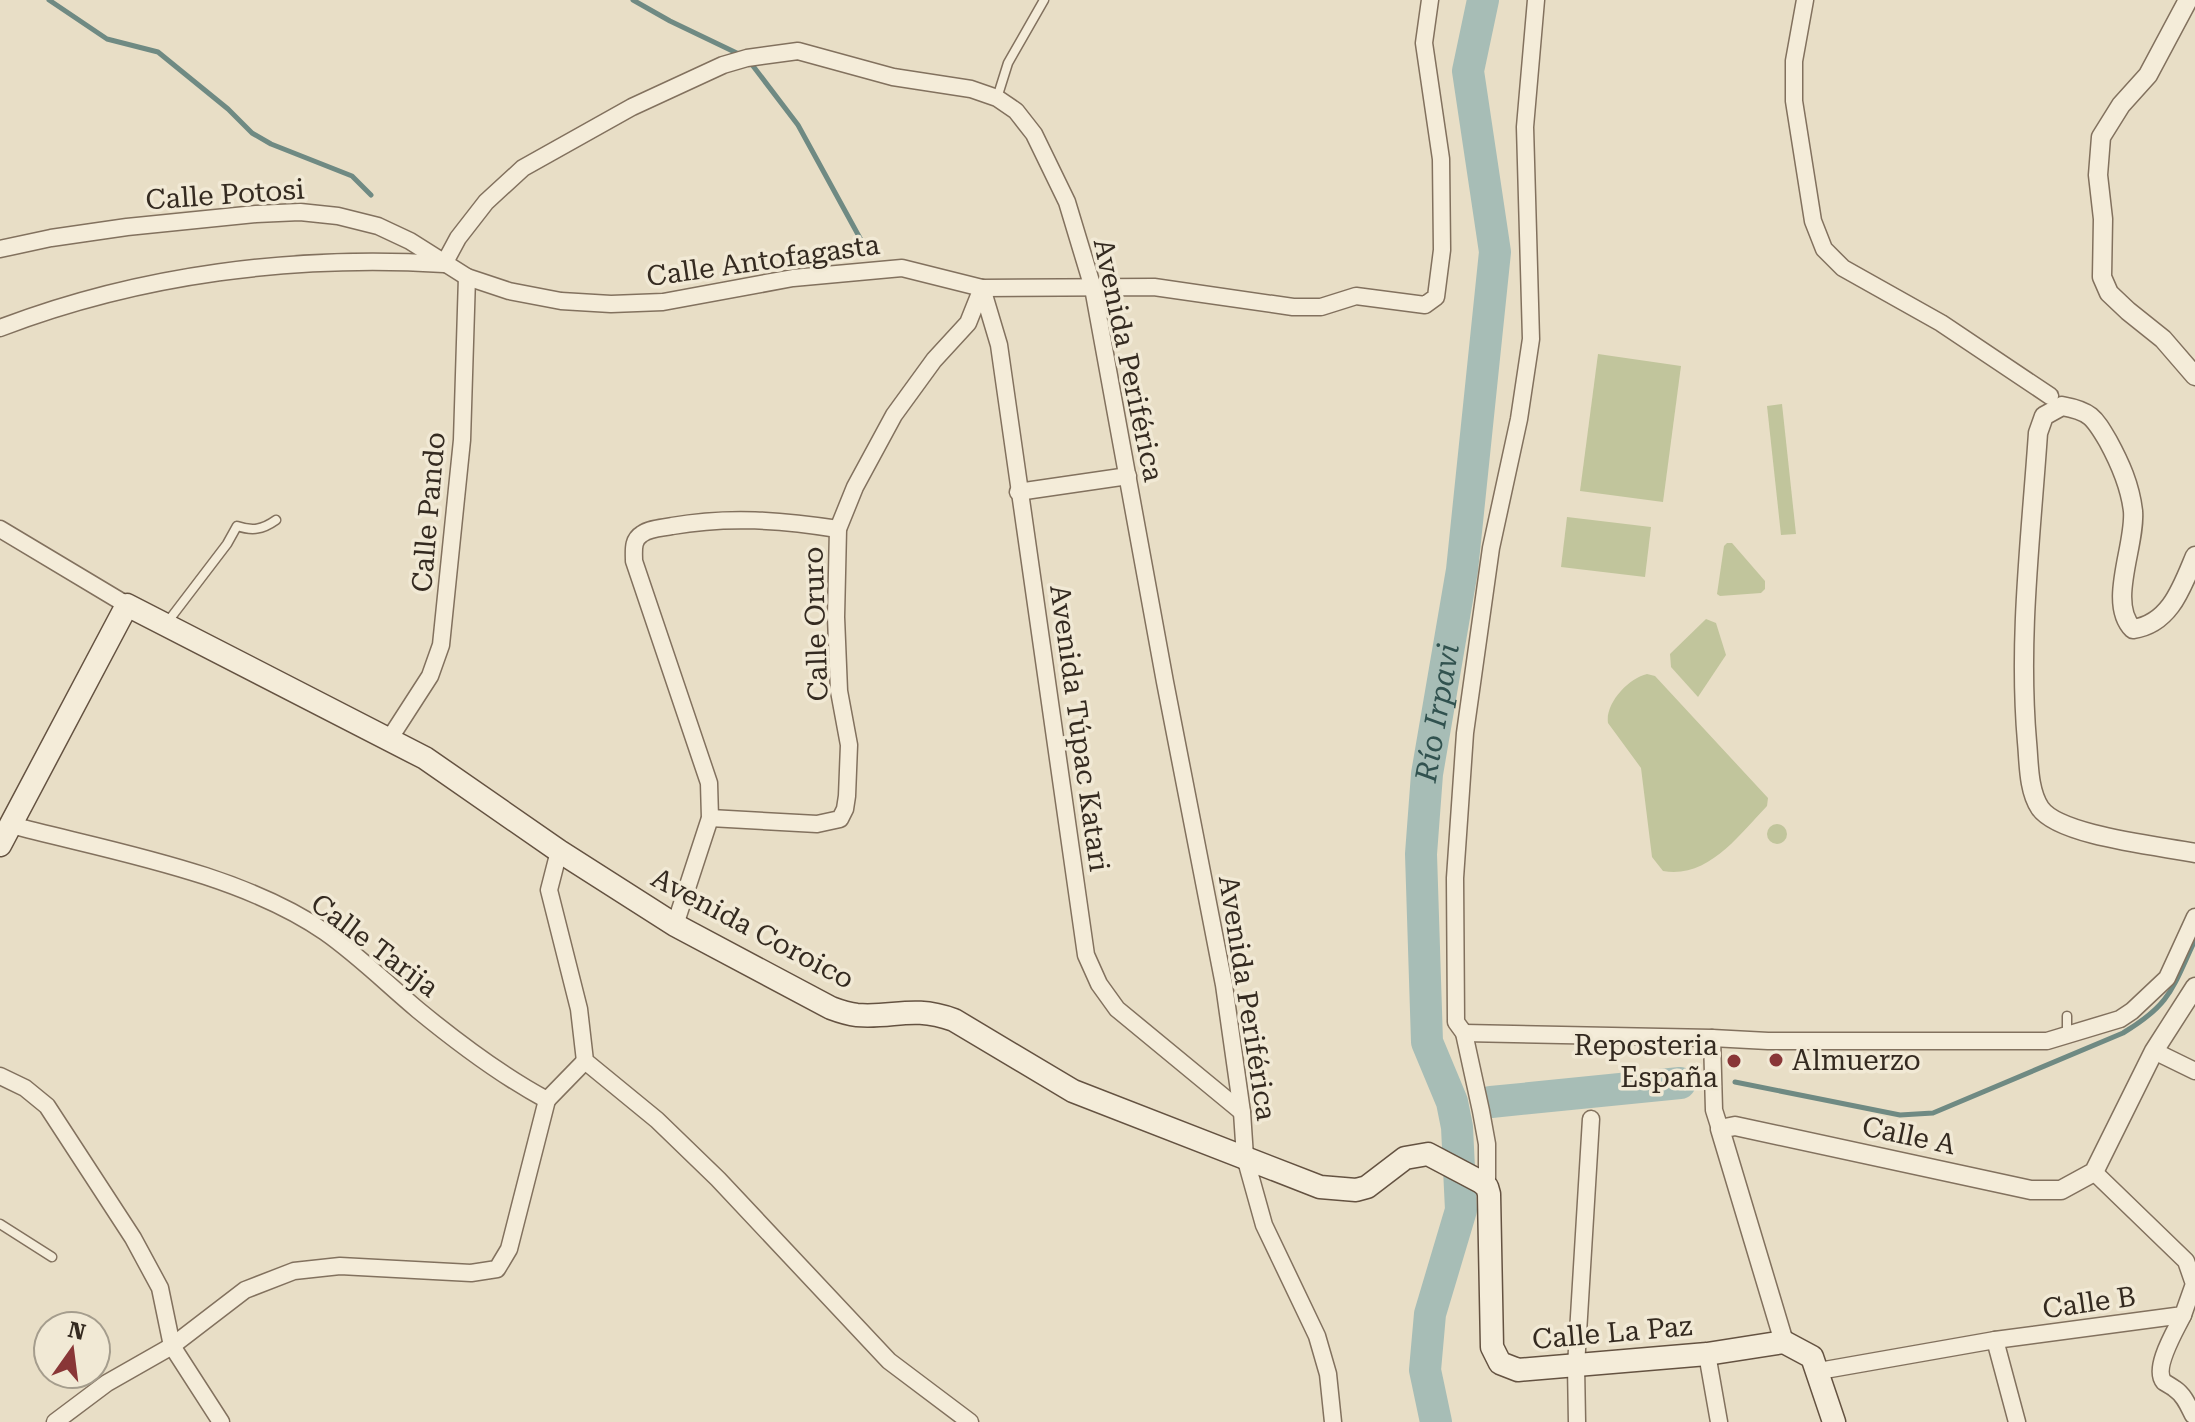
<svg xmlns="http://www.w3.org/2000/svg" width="2195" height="1422" font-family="'Roboto Serif',serif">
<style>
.green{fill:#c1c59c}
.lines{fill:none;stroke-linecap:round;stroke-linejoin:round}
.stream{stroke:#6f8a83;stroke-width:5}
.river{stroke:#a7bdb6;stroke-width:32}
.service-casing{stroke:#82715e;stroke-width:11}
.minor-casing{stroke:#82715e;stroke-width:19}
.tertiary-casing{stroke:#82715e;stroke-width:21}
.secondary-casing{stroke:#645241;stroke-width:25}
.service{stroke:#f4ecd9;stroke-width:8}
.minor{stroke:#f4ecd9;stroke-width:16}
.tertiary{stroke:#f4ecd9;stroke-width:18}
.secondary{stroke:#f4ecd9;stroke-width:22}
.poi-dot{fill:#893637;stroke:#f1e9d5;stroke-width:3}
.labels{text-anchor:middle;stroke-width:7;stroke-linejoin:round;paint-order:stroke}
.street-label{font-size:28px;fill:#342a20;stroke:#f1e9d5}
.poi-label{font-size:28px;fill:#342a20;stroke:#f1e9d5;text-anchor:end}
.water-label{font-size:30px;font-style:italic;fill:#31524f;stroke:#f1e9d5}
</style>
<rect width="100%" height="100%" fill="#e8dec6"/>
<g class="green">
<polygon points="1598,354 1681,366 1663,502 1580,491"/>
<polygon points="1782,404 1796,534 1781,535 1767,406"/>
<polygon points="1567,517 1651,527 1645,577 1561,567"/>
<polygon points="1727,543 1732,543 1765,581 1765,589 1761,593 1720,596 1717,594 1724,546"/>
<polygon points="1706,619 1716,623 1726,655 1698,697 1671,667 1670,654"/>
<path d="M1647,674l8,2 113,122 -1,8c-28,29 -59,73 -104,65l-11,-14 -11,-89 -33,-45c-3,-20 21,-45 39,-49z"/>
<circle cx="1777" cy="834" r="10"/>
</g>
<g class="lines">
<g class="stream">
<polyline points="49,0 107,39 158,52 228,109 252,133 271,144 352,176 371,195"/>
<polyline points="633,0 670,21 743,56"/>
<polyline points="750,62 798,125 861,240"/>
<path d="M1735,1082l165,33 33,-2 190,-80c48,-29 49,-44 72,-93"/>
</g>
<g class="river">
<polyline points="1491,1102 1680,1083"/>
<path id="s1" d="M1436,1422l-11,-52 5,-56 31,-104 -4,-83 -5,-25 -25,-60 -6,-188 6,-80 35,-204 33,-318 -27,-181 15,-71"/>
</g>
<g class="service-casing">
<g id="service">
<polyline points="997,98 1008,63 1044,0"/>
<path d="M166,624l61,-80 10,-18c15,5 25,4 39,-6"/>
<polyline points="2067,1016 2067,1033"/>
<polyline points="0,1224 52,1257"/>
</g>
</g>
<g class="minor-casing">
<g id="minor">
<polyline points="1805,0 1794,61 1794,101 1813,221 1824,249 1843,268 1941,323 2050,396"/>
<polyline points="0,249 51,238 127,227 256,214 300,212 338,216 378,226 410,241 467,277 509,291 561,301 611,304 663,302 793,278 902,268 982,288 1154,287 1293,307 1321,307 1356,296 1425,305 1436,297 1442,250 1441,159 1424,43 1430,0"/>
<polyline points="982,288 999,345 1086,955 1099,984 1117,1009 1242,1112"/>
<path d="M0,328c141,-54 294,-73 444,-64l14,-26 28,-36 37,-34 109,-61 91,-42 24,-7 51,-7 95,26 78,12 26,9 19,13 18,23 33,68 26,86 72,394 59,303 18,127 3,45 19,68 53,111 11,38 5,48"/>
<polyline points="1018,492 1128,476"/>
<polyline points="0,529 127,605"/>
<polyline points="390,738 430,676 441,645 462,440 467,277"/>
<polyline points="710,818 817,824 840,819 845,809 847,796 849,745 839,691 836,617 838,529 855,487 894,415 934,360 968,323 982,288"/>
<path d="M11,825c99,26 229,48 314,107 33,23 62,52 93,78 39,32 84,66 129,90l38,-39"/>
<polyline points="559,851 549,890 579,1009 585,1061 657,1120 718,1179 889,1361 970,1422"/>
<path d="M675,925l35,-107 -1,-35 -75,-222c0,-10 -2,-21 8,-27 8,-6 21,-6 30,-8 56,-10 110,-6 166,3"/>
<polyline points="1464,1033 1712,1038 1768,1041 2047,1041 2120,1019 2132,1011 2167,978 2195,917"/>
<polyline points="1712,1038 1714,1110 1720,1129"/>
<polyline points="2154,1051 2195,1071"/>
<polyline points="0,1076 25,1088 47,1106 133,1238 160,1288 172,1346 221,1422"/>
<polyline points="1487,1187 1487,1144 1481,1111 1464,1033 1456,1022 1455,878 1465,733 1491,548 1519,419 1531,339 1525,127 1536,0"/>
<path d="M2183,1315c-7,15 -31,53 -19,67 0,0 10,6 11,7 9,6 13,16 18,26"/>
<polyline points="1995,1340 2017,1422"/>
<polyline points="1707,1354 1719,1422"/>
<polyline points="1819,1371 1995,1340 2183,1315 2194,1284 2186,1261 2094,1172"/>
<polyline points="55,1422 107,1383 172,1346 245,1290 294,1271 340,1266 471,1273 497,1269 509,1249 547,1100"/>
<polyline points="1577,1422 1576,1366 1591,1119"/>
</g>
</g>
<g class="tertiary-casing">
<g id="tertiary">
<polyline points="2188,0 2148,75 2121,105 2101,137 2098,175 2103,219 2102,277 2109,293 2128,311 2163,339 2195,376"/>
<path d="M2195,556c-13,31 -25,68 -62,73 -26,-26 3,-84 0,-118 -3,-26 -13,-48 -25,-70 -14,-24 -18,-30 -46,-35l-18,10 -6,17c-7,103 -20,206 -11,309 2,20 1,48 13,66 19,28 121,38 155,45"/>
<polyline points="1784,1342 1720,1129 1735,1126 2031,1190 2061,1190 2094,1172 2154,1051 2195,987"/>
</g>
</g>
<g class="secondary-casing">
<path id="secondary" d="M0,845l127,-240 298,153 134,93 116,74 156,83c8,3 17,6 26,7 38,3 55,-10 97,5l119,71 247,96 36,3 11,-3 38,-29 23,-4 53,28 6,5 2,7 3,153 8,16 18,7 189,-16 77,-12 28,15 22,65"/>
</g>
<use href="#service" class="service"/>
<use href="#minor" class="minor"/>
<use href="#tertiary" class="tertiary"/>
<use href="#secondary" class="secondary"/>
</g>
<g class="poi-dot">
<circle cx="1776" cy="1060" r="8"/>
<circle cx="1734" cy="1061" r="8"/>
</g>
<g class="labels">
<g class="street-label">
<text transform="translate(225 194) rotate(-4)" y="10">Calle Potosi</text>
<text transform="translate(763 260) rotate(-8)" y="10">Calle Antofagasta</text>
<text transform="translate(1129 360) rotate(78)" y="10">Avenida Periférica</text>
<text transform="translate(428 512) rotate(-85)" y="10">Calle Pando</text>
<text transform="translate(815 624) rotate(-92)" y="10">Calle Oruro</text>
<text transform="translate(1080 728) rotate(82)" y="10">Avenida Túpac Katari</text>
<text transform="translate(753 928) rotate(28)" y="10">Avenida Coroico</text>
<text transform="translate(375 945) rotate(37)" y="10">Calle Tarija</text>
<text transform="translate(1248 998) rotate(81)" y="10">Avenida Periférica</text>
<text transform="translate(1909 1135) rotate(12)" y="10">Calle A</text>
<text transform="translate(2089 1302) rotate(-8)" y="10">Calle B</text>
<text transform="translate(1612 1332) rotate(-5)" y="10">Calle La Paz</text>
</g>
<g class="poi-label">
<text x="1718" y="1055">Reposteria<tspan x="1718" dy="32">España</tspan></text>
<text x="1792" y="1070" text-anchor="start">Almuerzo</text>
</g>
<g class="water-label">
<text dy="10" stroke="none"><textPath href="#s1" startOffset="722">Río Irpavi</textPath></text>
</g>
</g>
<g transform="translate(72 1350) rotate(14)"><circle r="38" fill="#f1e9d5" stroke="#a59d8d" stroke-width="2"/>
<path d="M0-6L14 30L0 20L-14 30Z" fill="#893637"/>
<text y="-12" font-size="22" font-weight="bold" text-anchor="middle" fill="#342a20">N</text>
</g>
</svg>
